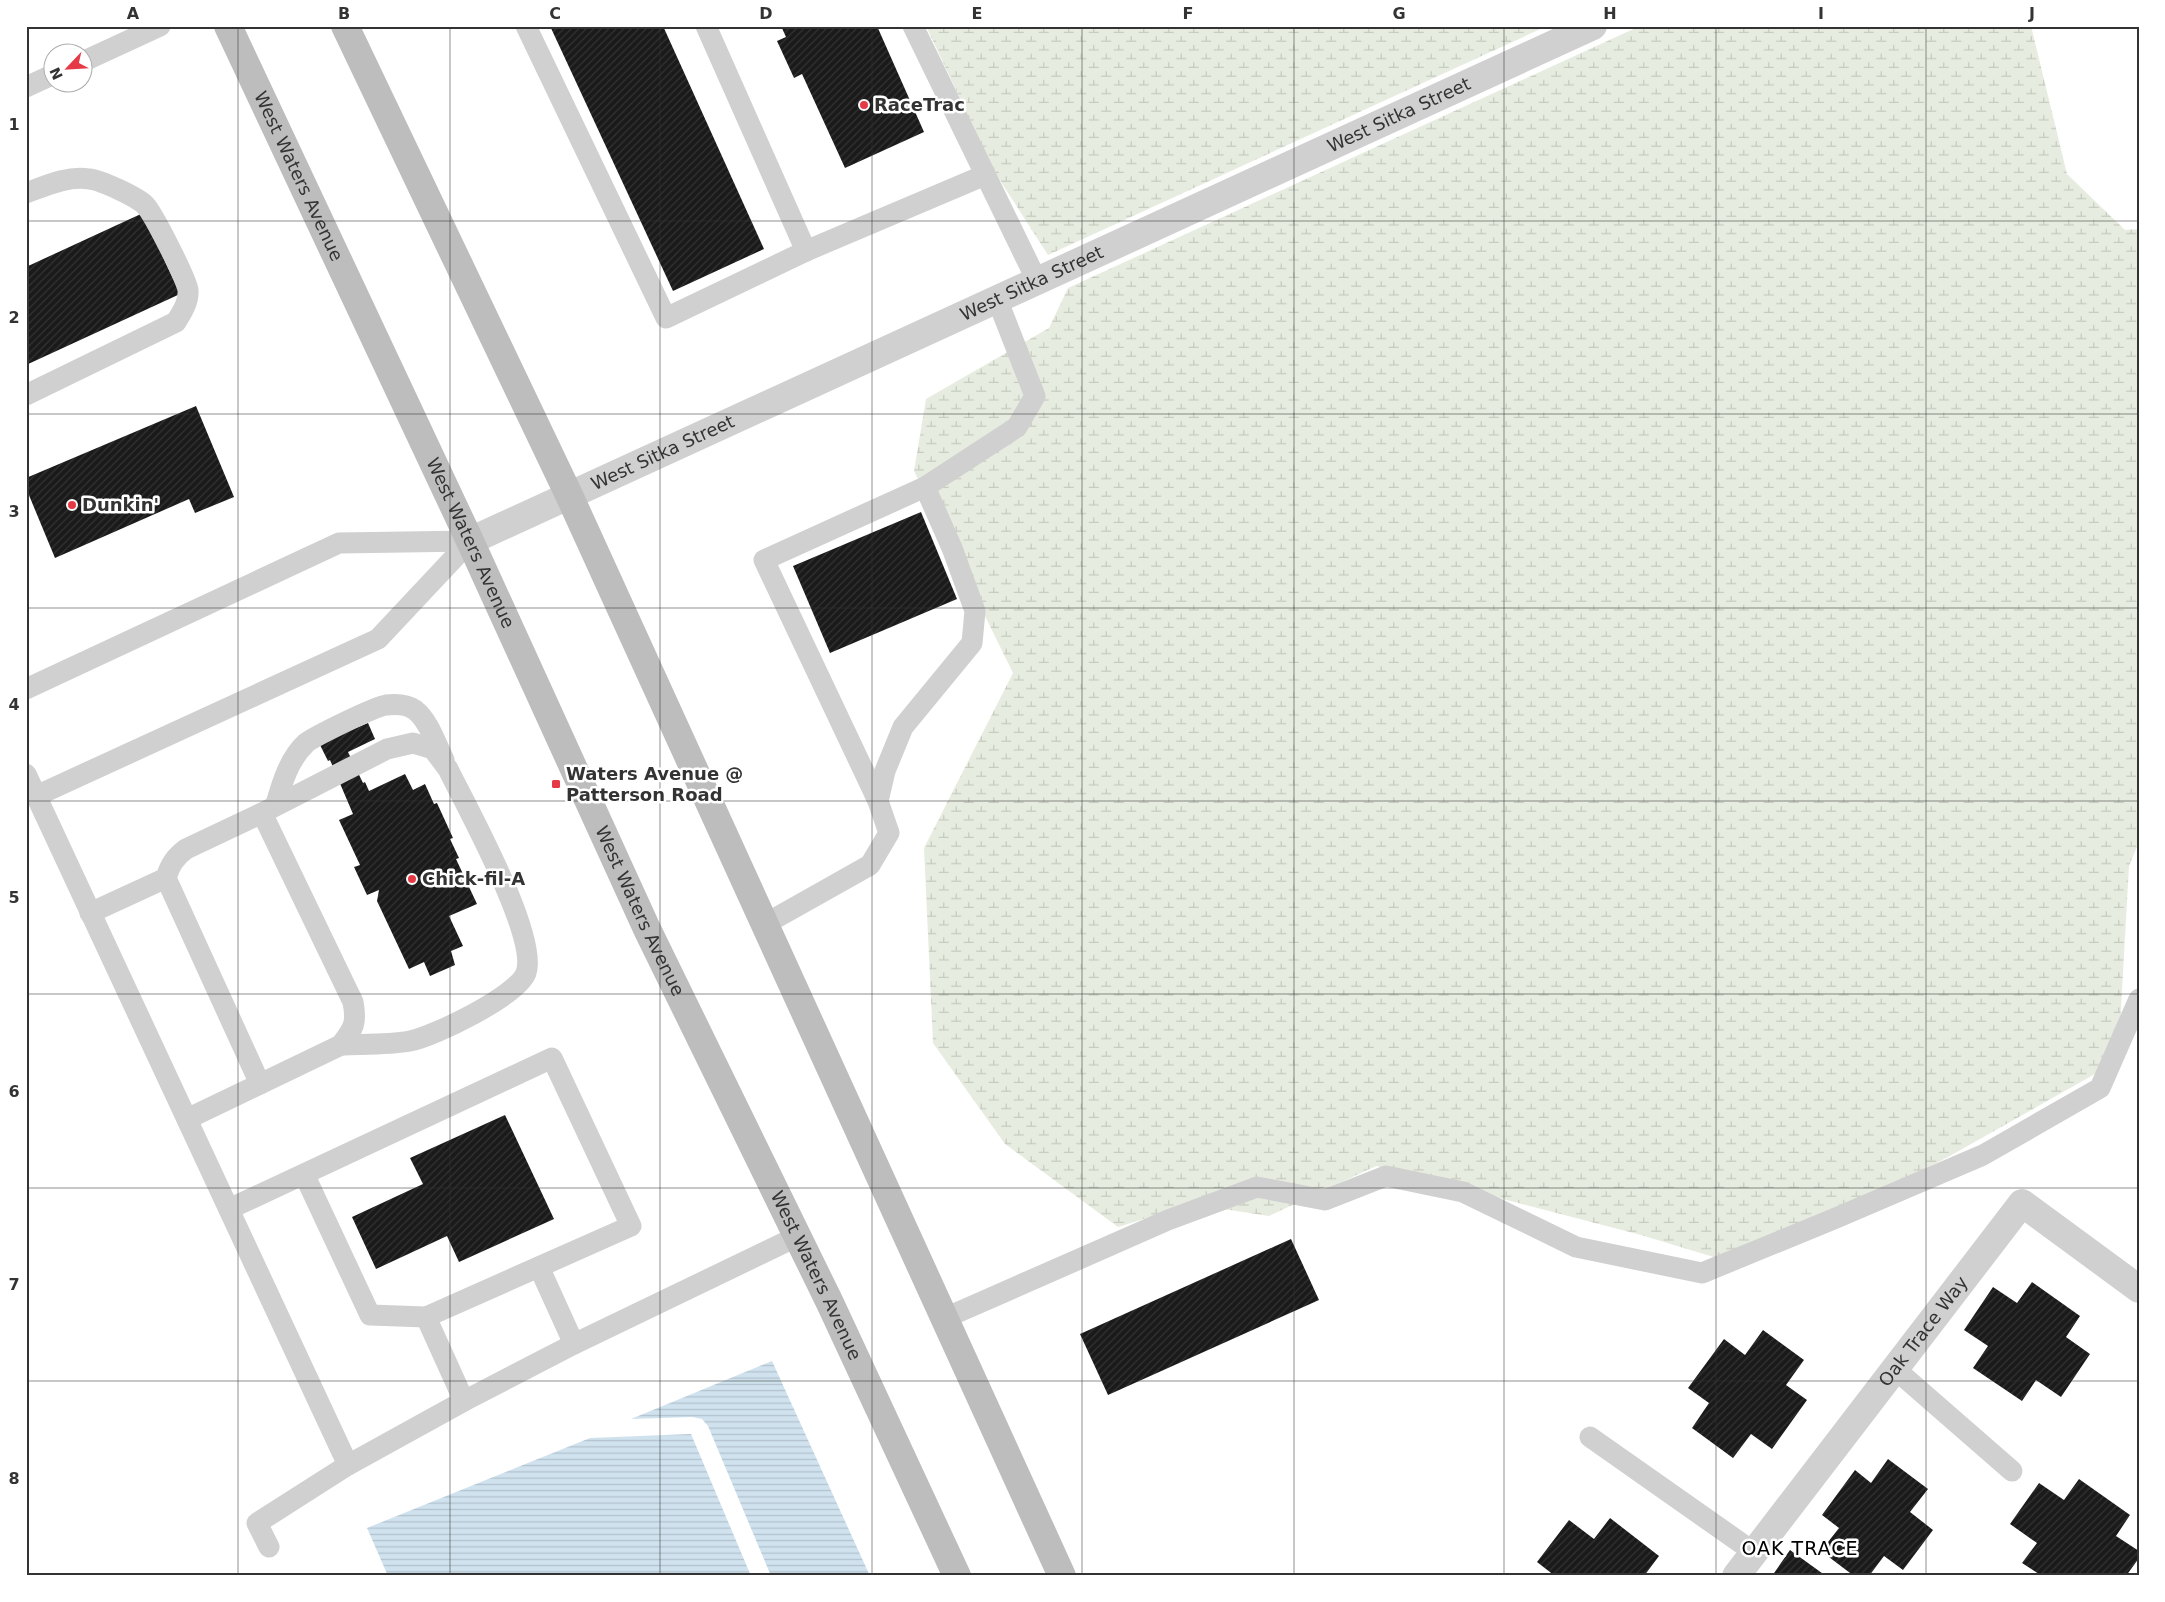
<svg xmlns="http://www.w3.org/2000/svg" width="2165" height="1602" font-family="'DejaVu Sans',sans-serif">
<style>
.wetland{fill:url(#wetland-marsh)}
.water{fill:url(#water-rules)}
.building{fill:url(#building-hatch)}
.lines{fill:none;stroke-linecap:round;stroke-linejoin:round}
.service{stroke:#d0d0d0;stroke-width:21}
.minor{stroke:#d0d0d0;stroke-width:28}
.secondary{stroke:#bdbdbd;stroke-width:28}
.grid{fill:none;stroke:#333;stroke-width:1;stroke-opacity:0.55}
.poi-dot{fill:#e63946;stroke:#fff;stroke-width:2}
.labels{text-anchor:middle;stroke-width:5;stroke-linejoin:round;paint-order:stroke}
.poi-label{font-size:18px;font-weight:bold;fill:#333;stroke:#fff;text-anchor:start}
.street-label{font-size:18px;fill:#333;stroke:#fff}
.neighbourhood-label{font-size:19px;letter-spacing:1px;fill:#000;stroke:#fff}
.neatline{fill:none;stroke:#333;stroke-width:2}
.grid-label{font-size:16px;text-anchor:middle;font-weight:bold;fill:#333}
</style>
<defs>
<pattern id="wetland-marsh" width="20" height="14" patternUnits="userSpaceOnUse" patternTransform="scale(1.25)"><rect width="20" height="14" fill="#e6ecdf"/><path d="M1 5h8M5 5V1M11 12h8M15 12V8" fill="none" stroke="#c6cbc0"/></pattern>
<pattern id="water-rules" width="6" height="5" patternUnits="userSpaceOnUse" patternTransform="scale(1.25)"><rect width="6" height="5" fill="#cfe2ee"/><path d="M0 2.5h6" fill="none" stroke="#b2c2cd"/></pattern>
<pattern id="building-hatch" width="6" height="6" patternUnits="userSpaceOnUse" patternTransform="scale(1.25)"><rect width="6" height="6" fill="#1a1a1a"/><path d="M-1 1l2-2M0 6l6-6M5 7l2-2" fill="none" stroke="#333"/></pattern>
</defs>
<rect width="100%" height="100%" fill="#fff"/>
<g class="wetland">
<polygon points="926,26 1547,26 1048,255 994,171"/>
<polygon points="1640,26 2031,26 2067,174 2125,230 2139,229 2139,842 2129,866 2118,1061 1948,1157 1740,1265 1641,1235 1376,1166 1269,1216 1191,1204 1118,1227 1005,1144 933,1043 924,848 1013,673 914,471 926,399 1049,328 1068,288"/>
</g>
<g class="water">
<polygon points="772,1361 870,1576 771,1576 708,1426 702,1419 692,1417 631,1419"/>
<polygon points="691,1434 751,1576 388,1576 367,1528 590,1438"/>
</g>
<g class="building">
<polygon points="550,26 663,26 764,249 673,291"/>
<polygon points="781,26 877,26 924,132 845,168 802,74 794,78 777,41 786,37"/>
<polygon points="143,213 180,294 26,365 26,267"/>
<polygon points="196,406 234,497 195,513 189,499 55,558 26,488 26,478"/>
<polygon points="921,512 957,599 830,653 793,566"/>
<polygon points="368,723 375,739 348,752 363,783 365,782 369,791 405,774 413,790 425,784 434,804 437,803 453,838 450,839 459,858 456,859 477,904 449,916 463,946 451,951 455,965 430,976 424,962 409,969 377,901 379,890 367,895 354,867 360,865 339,820 353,814 330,760 328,761 319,743"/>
<polygon points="505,1115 554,1219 459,1262 447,1236 376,1269 352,1217 423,1184 410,1158"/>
<polygon points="1291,1239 1319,1300 1108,1395 1080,1334"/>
<polygon points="2032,1282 2080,1316 2066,1337 2090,1354 2061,1397 2036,1380 2022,1401 1973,1368 1988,1346 1964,1330 1993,1287 2017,1303"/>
<polygon points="1763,1330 1804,1360 1786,1385 1807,1400 1772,1449 1751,1434 1733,1458 1692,1428 1709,1403 1688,1388 1724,1339 1745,1355"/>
<polygon points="1888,1459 1928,1489 1910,1512 1933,1530 1903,1570 1884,1556 1869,1576 1854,1576 1821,1551 1839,1528 1822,1515 1855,1470 1871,1483"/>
<polygon points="2079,1479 2130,1515 2116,1536 2139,1551 2139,1558 2126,1576 2042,1576 2022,1563 2037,1543 2010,1524 2039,1483 2064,1500"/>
<polygon points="1610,1518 1659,1556 1644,1576 1555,1576 1537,1562 1569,1520 1594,1539"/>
<polygon points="1790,1550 1826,1576 1772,1576"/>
</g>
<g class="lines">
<g class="service">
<polyline points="526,26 666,318 806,251"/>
<polyline points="706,26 806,251 985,175"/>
<polyline points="913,26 1037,281"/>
<polyline points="82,62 160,26"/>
<polyline points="26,87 52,75"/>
<path d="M26,193c19,-7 43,-18 63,-14 12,1 48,18 56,26 8,8 41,73 43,85 1,12 -6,22 -12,32l-150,73"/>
<polyline points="26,689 339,543 470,541"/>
<polyline points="26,774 348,1465 257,1523 269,1547"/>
<polyline points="36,796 378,639 470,541"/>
<polyline points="878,801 764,560 925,487"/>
<path d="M276,804c6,-21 13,-45 30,-61 9,-7 68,-36 80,-38 9,-1 21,-1 29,5 14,11 21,34 29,50"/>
<path d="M262,813l125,-64 26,-6 20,6 15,20c18,37 91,168 78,204 -9,23 -91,63 -116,68 -22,4 -47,3 -69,4"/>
<polyline points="166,878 260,1084"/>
<path d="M90,913l76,-35c4,-13 9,-21 20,-29l76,-36 91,189c4,21 1,26 -12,43l-154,74"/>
<polyline points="765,924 870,865 889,833 878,801 885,771 903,727 972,643 975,611 952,548 925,487 1017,427 1035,396 997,299"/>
<polyline points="229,1209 552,1058 631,1226 426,1317 370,1315 304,1174"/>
<polyline points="539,1267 574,1344"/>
<polyline points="426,1317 464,1401"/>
<polyline points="945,1318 1168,1220 1257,1187 1325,1200 1386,1176 1463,1192 1576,1247 1702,1273 1836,1218 1983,1155 2100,1088 2139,999"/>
<polyline points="1895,1369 2012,1471"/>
<polyline points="1590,1437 1755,1553"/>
<polyline points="348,1465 464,1401 574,1344 798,1236"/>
</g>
<g class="minor">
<path id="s1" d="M470,541l1123,-515"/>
<path id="s2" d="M1736,1576l286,-373 117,86"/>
</g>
<g class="secondary">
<path id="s3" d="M228,26l242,515 177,388 183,374 127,273"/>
<polyline points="345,26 569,495 1062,1576"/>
</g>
</g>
<path class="grid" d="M238,26v1550M450,26v1550M660,26v1550M872,26v1550M1082,26v1550M1294,26v1550M1504,26v1550M1716,26v1550M1926,26v1550M26,221h2113M26,414h2113M26,608h2113M26,801h2113M26,994h2113M26,1188h2113M26,1381h2113"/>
<g class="poi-dot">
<circle cx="864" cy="105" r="5"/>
<circle cx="72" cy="505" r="5"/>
<rect x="551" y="779" width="10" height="10" rx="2.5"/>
<circle cx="412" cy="879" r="5"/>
</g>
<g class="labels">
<g class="poi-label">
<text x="874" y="111">RaceTrac</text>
<text x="82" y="511">Dunkin'</text>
<text x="566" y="780">Waters Avenue @<tspan x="566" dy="21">Patterson Road</tspan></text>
<text x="422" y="885">Chick-fil-A</text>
</g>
<g class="street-label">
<text dy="6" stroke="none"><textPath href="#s1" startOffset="1022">West Sitka Street</textPath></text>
<text dy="6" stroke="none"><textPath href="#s3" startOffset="166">West Waters Avenue</textPath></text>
<text dy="6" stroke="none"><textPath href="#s1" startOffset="618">West Sitka Street</textPath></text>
<text dy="6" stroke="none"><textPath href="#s1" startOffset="212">West Sitka Street</textPath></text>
<text dy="6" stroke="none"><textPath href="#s3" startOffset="571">West Waters Avenue</textPath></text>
<text dy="6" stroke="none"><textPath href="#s3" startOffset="976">West Waters Avenue</textPath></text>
<text dy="6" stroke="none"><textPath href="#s3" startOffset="1381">West Waters Avenue</textPath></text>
<text dy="6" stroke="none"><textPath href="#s2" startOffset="308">Oak Trace Way</textPath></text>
</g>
<g class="neighbourhood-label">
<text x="1800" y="1555">OAK TRACE</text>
</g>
</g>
<rect width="2165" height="1602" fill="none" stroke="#ffffff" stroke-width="55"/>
<g transform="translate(68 68) rotate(245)"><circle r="24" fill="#ffffff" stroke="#adadad"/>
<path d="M0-4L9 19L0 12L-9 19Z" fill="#e63946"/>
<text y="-8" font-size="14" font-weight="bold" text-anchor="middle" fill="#333333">N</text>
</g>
<rect x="28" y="28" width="2110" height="1546" class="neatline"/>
<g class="grid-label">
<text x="133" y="19">A</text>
<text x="344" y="19">B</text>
<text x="555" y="19">C</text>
<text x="766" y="19">D</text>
<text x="977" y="19">E</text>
<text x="1188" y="19">F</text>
<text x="1399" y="19">G</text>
<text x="1610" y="19">H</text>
<text x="1821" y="19">I</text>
<text x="2032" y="19">J</text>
<text x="14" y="130">1</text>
<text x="14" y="323">2</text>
<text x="14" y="517">3</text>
<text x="14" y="710">4</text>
<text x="14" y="903">5</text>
<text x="14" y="1097">6</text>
<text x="14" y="1290">7</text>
<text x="14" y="1484">8</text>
</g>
</svg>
